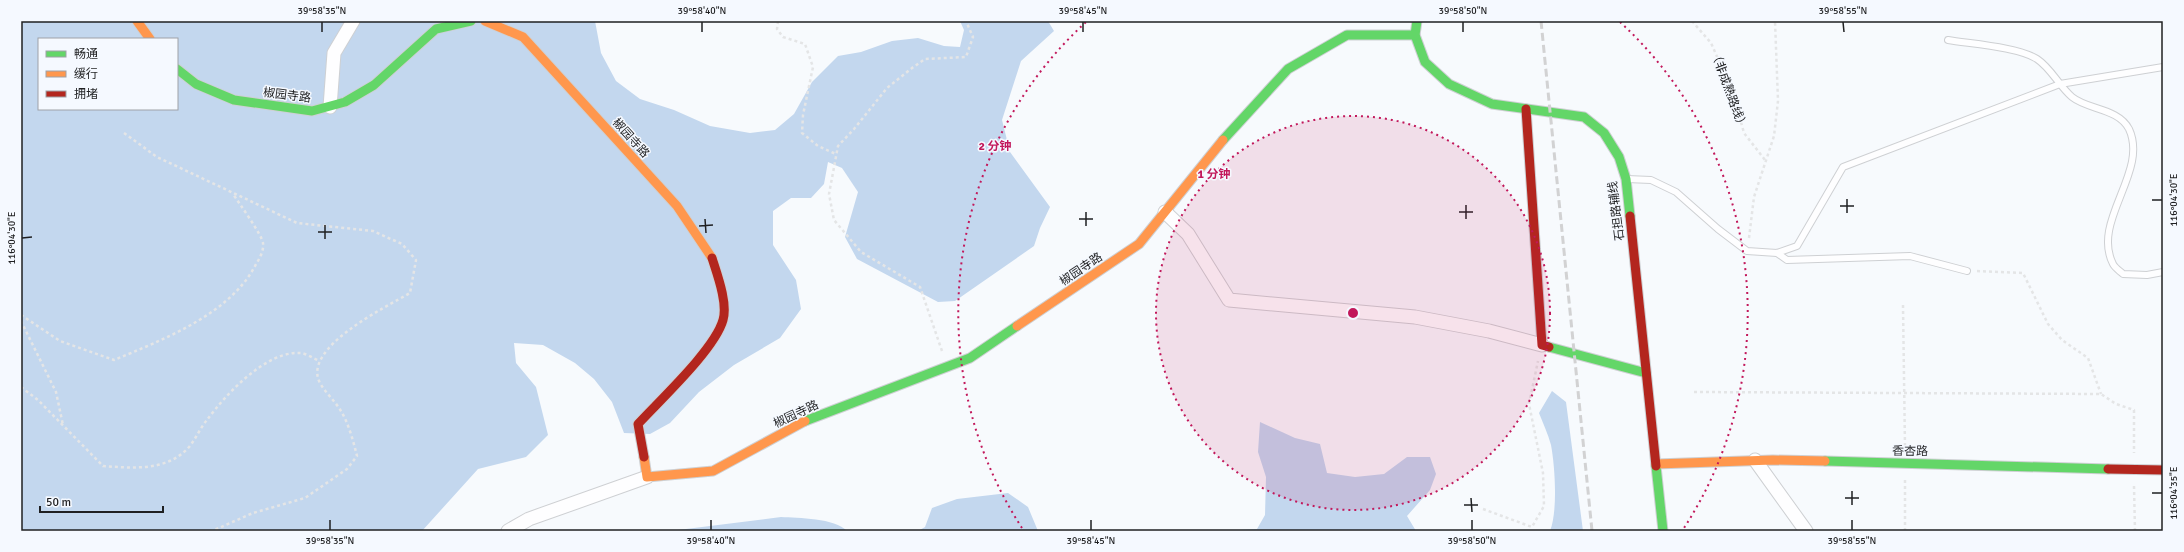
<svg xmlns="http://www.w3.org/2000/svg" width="2184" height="552" font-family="Signika,'Noto Sans SC',sans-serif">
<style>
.forest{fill:#c3d7ee;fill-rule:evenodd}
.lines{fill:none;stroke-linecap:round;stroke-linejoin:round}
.lane-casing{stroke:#ced0d3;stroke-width:8}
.street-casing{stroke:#ced0d3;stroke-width:15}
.fast-casing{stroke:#ced0d3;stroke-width:11}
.slow-casing{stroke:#ced0d3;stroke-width:11}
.jam-casing{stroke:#ced0d3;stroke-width:11}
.path{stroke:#e4e5e6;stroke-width:2.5;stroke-dasharray:3 3;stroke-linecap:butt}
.lane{stroke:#fefeff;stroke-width:6}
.street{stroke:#fefeff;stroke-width:13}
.fast{stroke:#63d668;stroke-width:9}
.slow{stroke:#ff974d;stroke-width:9}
.jam{stroke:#b3261e;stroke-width:9}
.rail{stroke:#d2d2d3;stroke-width:3;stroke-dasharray:8 4;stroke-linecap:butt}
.ticks{fill:none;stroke:#1f2022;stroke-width:1.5}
.ring{fill:none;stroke:#c2185b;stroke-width:2;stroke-dasharray:2 4}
.labels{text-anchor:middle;stroke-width:3;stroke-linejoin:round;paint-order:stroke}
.street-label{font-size:12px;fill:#1f2022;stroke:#f5f9ff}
.centre{fill:#c2185b;stroke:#f5f9ff;stroke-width:2}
.ring-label{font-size:12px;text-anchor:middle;font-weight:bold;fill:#c2185b;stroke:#f5f9ff;stroke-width:3;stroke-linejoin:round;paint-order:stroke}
.neatline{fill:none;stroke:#1f2022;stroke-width:1.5}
.ticks-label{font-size:10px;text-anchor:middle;fill:#1f2022}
</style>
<rect width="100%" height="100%" fill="#f7fafd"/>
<g class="forest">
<path d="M21,21h574l6,32 15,28 24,18 34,11 36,16 40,7 25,-3 19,-16 18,-32 26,-26 23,-4 31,-11 26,-3 26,8 16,1 4,-17 -4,-9h88l6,10 -33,30 -19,59 8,32 40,55 -10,21 -6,18 -79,55 -17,1 -81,-43 -12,-22 13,-45 -16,-24 -14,-6 -4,22 -13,14h-20l-18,13v34l23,35 5,29 -21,29 -46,27 -35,27 -29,31 -20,11 -26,-1 -12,-31 -18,-23 -19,-16 -32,-18 -29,-2 2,20 20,24 12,48 -22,22 -48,12 -56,62h-401zM39,39h138v70h-138z"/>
<path d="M1552,391l14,11 17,129h-33c8,-20 5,-65 1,-86 -3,-11 -8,-22 -12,-32z"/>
<polygon points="1260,422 1295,438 1320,444 1327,473 1355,477 1384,474 1407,457 1430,457 1436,474 1430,490 1407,516 1416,531 1222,531 1257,529 1265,515 1266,477 1258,452"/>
<polygon points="1008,493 1028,507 1038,531 918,531 925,527 932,508 957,499"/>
<path d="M781,517c17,1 54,1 66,14h-177z"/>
</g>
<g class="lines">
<g class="lane-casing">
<g id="lane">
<path d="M1948,40c24,4 70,7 89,19 14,9 22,27 35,38 16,13 46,11 57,32 20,43 -38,92 -16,135 2,4 7,7 10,10l24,1 16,-3"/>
<polyline points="1627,179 1651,180 1676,192 1718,229 1747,251 1777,253 1797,246 1843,167 2060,84 2163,67"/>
<polyline points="1777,253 1787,260 1910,256 1967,271"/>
</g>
</g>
<g class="street-casing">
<g id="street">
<polyline points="330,107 334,53 353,21"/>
<polyline points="1165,212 1188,234 1229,300 1415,317 1489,331 1542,345"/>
<polyline points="1755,460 1806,531"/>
<polyline points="508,531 529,519 647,477"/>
</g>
</g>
<g class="fast-casing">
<g id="fast">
<polyline points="1417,21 1415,35 1425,62 1449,84 1492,104 1584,117 1604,133 1619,157 1626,179 1630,216"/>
<polyline points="177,69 196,84 234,100 312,111 345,102 374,85 436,29 471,21"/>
<polyline points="1223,140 1288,69 1347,35 1415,35"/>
<polyline points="1549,347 1646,373"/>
<polyline points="805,421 970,358 1017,326"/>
<polyline points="1825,461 2108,469"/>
<polyline points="1656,466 1663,531"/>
</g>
</g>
<g class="slow-casing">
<g id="slow">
<polyline points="137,21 150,39"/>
<polyline points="485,21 523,37 677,206 712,258"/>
<polyline points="1017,326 1139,244 1223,140"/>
<polyline points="644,457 647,477 713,471 805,421"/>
<polyline points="1656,464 1773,460 1825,461"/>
</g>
</g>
<g class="jam-casing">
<g id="jam">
<polyline points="1526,109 1542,345 1549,347"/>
<polyline points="1630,216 1656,466"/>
<path d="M644,457l-6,-33c22,-24 77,-75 85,-104 5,-17 -6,-46 -11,-62"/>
<polyline points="2108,469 2163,470"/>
</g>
</g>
<g class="path">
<polyline points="778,21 777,29 783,37 805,44 813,67 803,115 802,133 818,146 836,154"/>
<polyline points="1692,21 1711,43 1733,93 1744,133 1765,160"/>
<path d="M124,133l33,24 140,66 76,8 29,13 14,16 -6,33c-24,14 -109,55 -90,90 5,9 13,16 19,25 9,13 14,32 18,48l-10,13 -42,29 -52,15 -41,18"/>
<polyline points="1749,238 1754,197 1774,136 1778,101 1775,21"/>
<polyline points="1977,271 2023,273 2048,324 2062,340 2088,358 2101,394"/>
<polyline points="1903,305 1905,447"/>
<path d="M21,315l39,26 54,19c48,-20 115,-45 141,-94 4,-7 9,-14 8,-23 -1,-8 -24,-40 -30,-49"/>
<polyline points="21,321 56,392 63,425"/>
<polyline points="942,351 920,287 861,252 834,220 829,194 838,146 854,129 887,88 912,68 925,59 966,57 973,37 966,21"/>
<path d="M21,387l17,13 65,66c28,2 59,5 81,-14 10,-8 15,-23 23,-32 19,-26 59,-69 93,-67 6,0 14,6 20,8"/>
<polyline points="1694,392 2101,394 2116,404 2134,410 2134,453"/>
<polyline points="1905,480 1905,531"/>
<polyline points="2134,486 2135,531"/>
<polyline points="1483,509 1532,527 1544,506 1543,473 1529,404 1538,361"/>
</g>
<use href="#lane" class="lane"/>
<use href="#street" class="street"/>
<use href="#fast" class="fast"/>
<use href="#slow" class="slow"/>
<use href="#jam" class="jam"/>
<polyline class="rail" points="1541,21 1592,531"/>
</g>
<path class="ticks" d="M322,22v10M702,22v10M1083,22v10M1463,22v10M1843,22l1,10M1847,199v14M2152,200h10M1466,205v14M1840,206h14M1086,212v14M1459,212h14M705,219l1,14M1079,219h14M325,225v14M699,226l14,-1M318,232h14M22,238l10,-1M1852,491v14M2152,493h10M1471,498l1,14M1845,498h14M1464,505h14M330,520v10M711,520v10M1091,520v10M1472,520v10M1852,520v10"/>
<circle cx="1353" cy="313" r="197" fill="#c2185b" fill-opacity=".12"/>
<g class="ring">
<circle cx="1353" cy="313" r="197"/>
<path d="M1022 528A395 395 0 0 1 1086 22M1620 22A395 395 0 0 1 1684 528"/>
</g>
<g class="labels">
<g class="street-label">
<text transform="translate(1729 90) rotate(70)" y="4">（非成熟路线）</text>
<text transform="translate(287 95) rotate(7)" y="4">椒园寺路</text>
<text transform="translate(631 138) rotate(48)" y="4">椒园寺路</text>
<text transform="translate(1616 211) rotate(-97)" y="4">石担路辅线</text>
<text transform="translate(1081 269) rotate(-34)" y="4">椒园寺路</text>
<text transform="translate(796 414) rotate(-25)" y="4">椒园寺路</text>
<text transform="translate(1910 451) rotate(1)" y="4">香杏路</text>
</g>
</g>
<circle cx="1353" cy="313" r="6" class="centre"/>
<g class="ring-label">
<text x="995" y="150">2 分钟</text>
<text x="1214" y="178">1 分钟</text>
</g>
<rect width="2184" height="552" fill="none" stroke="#f5f9ff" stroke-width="44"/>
<rect x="38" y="38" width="140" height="72" fill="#f5f9ff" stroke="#9fa2a7"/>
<rect x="46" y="51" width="20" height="6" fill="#63d668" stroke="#9fa2a7"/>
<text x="74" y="58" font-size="12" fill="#1f2022">畅通</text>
<rect x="46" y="71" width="20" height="6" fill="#ff974d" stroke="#9fa2a7"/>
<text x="74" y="78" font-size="12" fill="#1f2022">缓行</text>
<rect x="46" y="91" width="20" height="6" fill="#b3261e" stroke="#9fa2a7"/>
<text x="74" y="98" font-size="12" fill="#1f2022">拥堵</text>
<path d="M40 506v6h123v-6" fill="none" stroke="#1f2022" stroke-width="2"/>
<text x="46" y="506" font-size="12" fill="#1f2022" stroke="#f5f9ff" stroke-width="3" paint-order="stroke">50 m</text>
<rect x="22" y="22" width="2140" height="508" class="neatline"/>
<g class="ticks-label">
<text x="322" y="14">39°58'35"N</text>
<text x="702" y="14">39°58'40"N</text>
<text x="1083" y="14">39°58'45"N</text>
<text x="1463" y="14">39°58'50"N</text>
<text x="1843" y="14">39°58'55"N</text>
<text transform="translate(2173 200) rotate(-90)" y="4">116°04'30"E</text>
<text transform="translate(11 238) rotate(-90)" y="4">116°04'30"E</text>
<text transform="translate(2173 493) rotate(-90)" y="4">116°04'35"E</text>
<text x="330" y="544">39°58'35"N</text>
<text x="711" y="544">39°58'40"N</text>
<text x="1091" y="544">39°58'45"N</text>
<text x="1472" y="544">39°58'50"N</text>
<text x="1852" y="544">39°58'55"N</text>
</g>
</svg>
